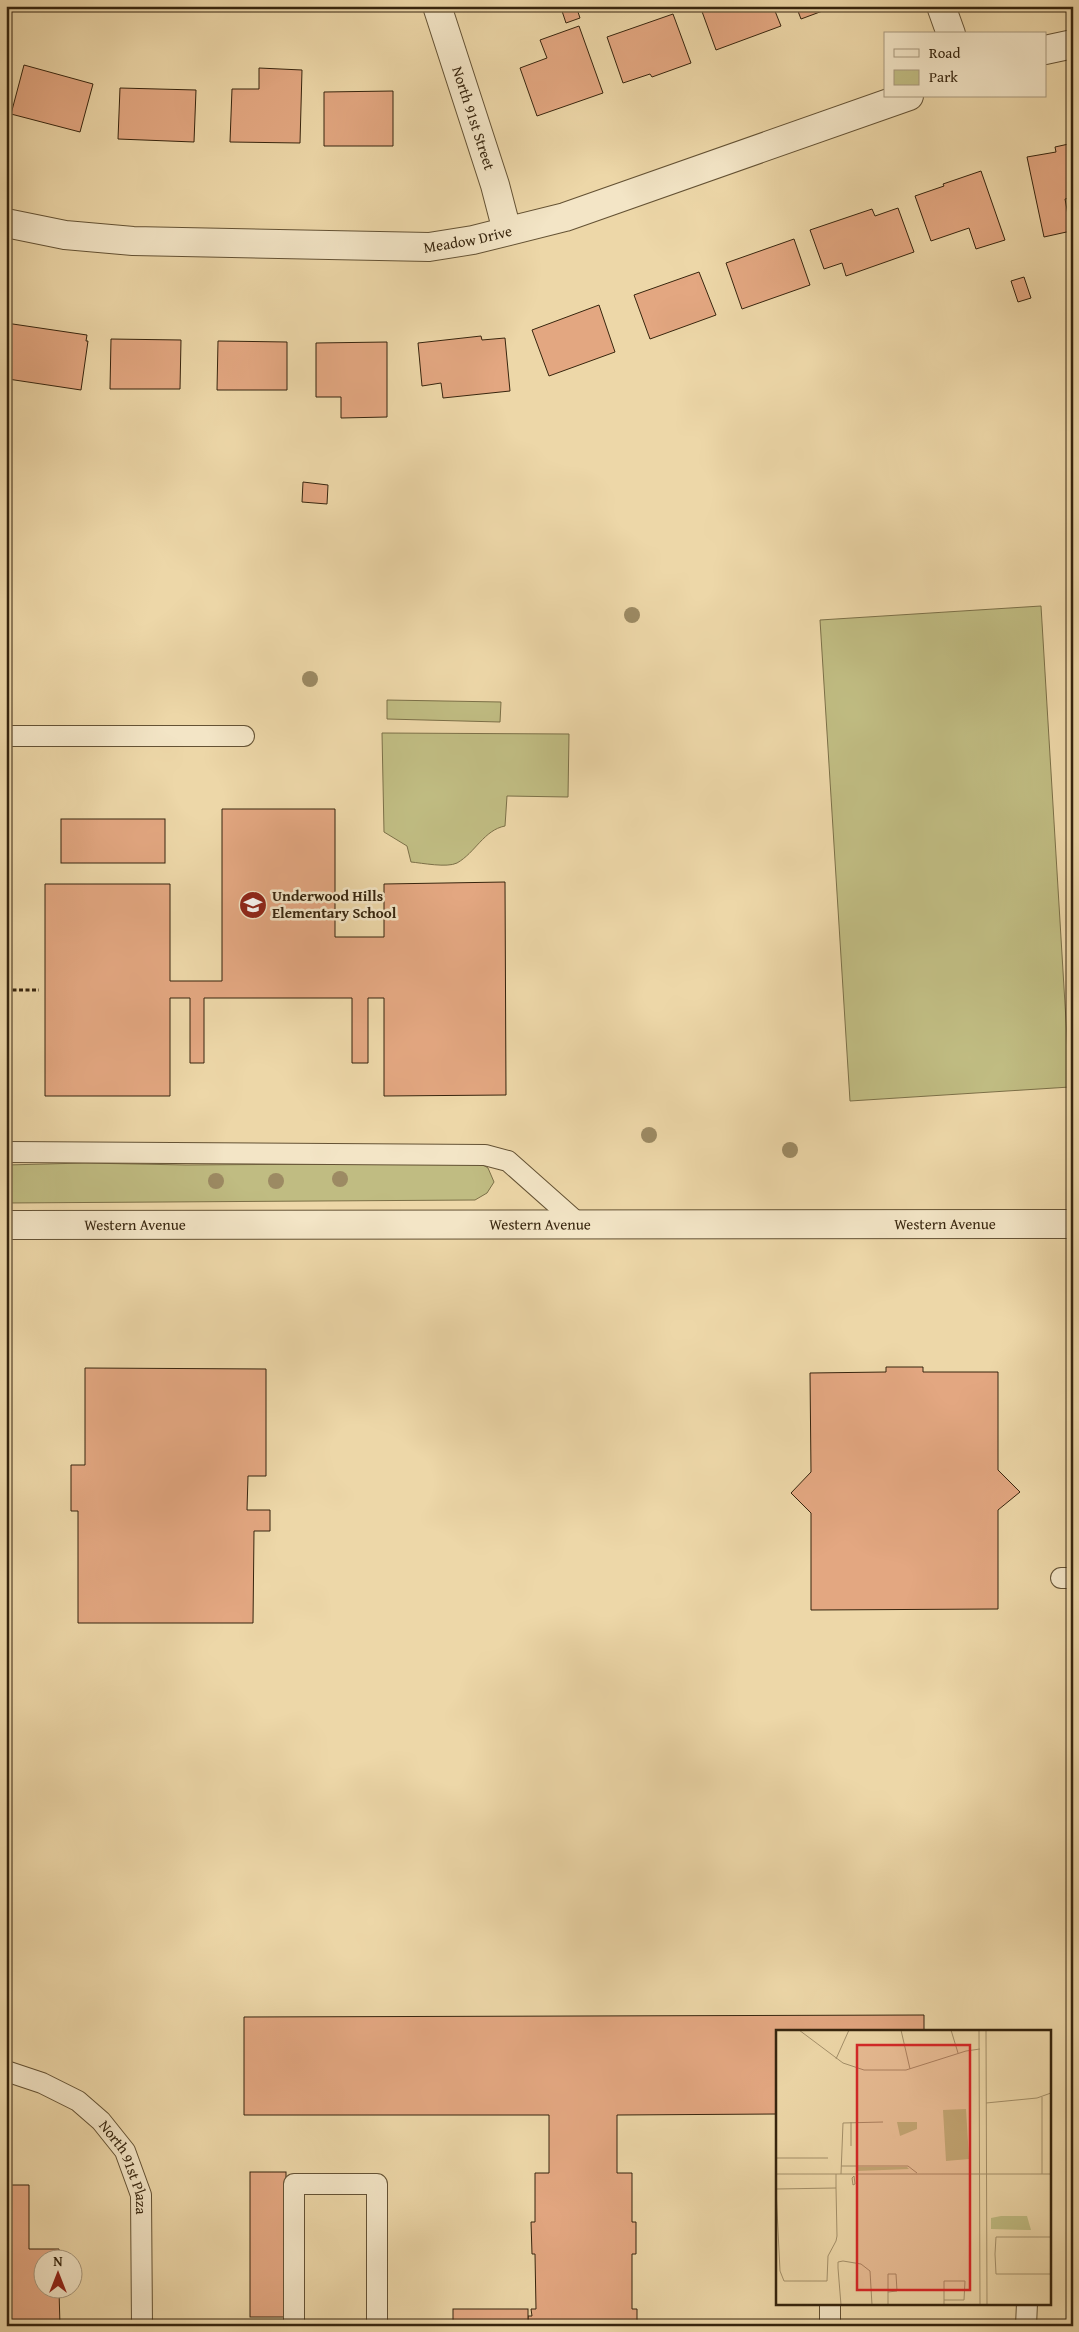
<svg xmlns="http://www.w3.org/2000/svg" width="1079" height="2332" font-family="'Gentium Book Plus',serif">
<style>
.green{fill:#c0bc82;stroke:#7c7048}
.building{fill:#e3a781;stroke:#37250e}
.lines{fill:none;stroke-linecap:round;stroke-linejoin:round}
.service-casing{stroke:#645234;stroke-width:22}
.minor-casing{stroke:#645234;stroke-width:30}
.tertiary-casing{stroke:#645234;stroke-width:30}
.path{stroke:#37250e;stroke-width:3;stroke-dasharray:4 2.5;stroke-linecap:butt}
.service{stroke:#f3e5c6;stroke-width:20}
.minor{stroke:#f3e5c6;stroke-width:28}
.tertiary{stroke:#f3e5c6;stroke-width:28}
.tree{fill:#9c8a63}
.labels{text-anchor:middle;stroke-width:5;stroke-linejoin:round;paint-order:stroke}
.street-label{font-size:15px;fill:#37250e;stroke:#f3e5c6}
.poi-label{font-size:15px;font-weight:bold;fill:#37250e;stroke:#f3e5c6;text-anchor:start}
.inset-road{fill:none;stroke:#a4906a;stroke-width:1}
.view{fill:#d62828;fill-opacity:0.15;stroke:#d62828;stroke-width:2.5}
.inset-edge{fill:none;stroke:#37250e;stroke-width:2.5}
</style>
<rect width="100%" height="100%" fill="#edd7a8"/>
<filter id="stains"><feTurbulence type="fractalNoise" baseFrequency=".004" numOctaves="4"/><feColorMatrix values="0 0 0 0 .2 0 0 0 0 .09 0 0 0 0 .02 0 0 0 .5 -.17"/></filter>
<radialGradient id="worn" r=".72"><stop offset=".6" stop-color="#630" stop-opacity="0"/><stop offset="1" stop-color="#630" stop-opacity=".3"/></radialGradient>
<g class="green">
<polygon points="1041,606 1070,1087 850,1101 820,620"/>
<polygon points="387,700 501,702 500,722 387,719"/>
<path d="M382,733l187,1 -1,63 -61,-1 -2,30c-21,4 -30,27 -48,37 -10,5 -35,0 -46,-1l-4,-16 -23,-14z"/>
<polygon points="85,1163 186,1165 480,1163 488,1168 494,1182 487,1193 475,1200 6,1203 6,1165"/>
</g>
<g class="building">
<polygon points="576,6 580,18 566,23 562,11"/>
<polygon points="700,6 773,6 781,26 716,50"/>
<polygon points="796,6 836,6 801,19"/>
<polygon points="673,14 691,63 652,77 650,74 623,83 607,37"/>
<polygon points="579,26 603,93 537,116 520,68 547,58 540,40"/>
<polygon points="24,65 93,84 80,132 11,114"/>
<polygon points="259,68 302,70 300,143 230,142 232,89 259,89"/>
<polygon points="120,88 196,90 194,142 118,139"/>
<polygon points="393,91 393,146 324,146 324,92"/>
<polygon points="1073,143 1073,197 1065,199 1071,231 1044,237 1027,157 1056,152 1055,147"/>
<polygon points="981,171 1005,240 976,249 969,228 931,241 915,196 944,186 943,184"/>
<polygon points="898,208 914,252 846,276 842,263 824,269 810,230 872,209 875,216"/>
<polygon points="794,239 810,285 742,309 726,263"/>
<polygon points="699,272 716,315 650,339 634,295"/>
<polygon points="1024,277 1031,298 1018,302 1011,281"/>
<polygon points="599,305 615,352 549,376 532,330"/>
<polygon points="6,323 87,335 86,341 88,341 81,390 8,379 10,365 6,364"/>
<polygon points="481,336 482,340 505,338 510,391 443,398 441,383 422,386 418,343"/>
<polygon points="111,339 181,340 180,389 110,389"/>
<polygon points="218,341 287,342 287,390 217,390"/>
<polygon points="387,342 387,417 341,418 341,397 316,397 316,343"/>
<polygon points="303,482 328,485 327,504 302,502"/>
<polygon points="222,809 335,809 335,937 384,937 384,884 505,882 506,1095 384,1096 384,998 368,998 368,1063 352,1063 352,998 204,998 204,1063 190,1063 190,998 170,998 170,1096 45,1096 45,884 170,884 170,981 222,981"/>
<rect x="61" y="819" width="104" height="44"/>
<polygon points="886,1367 923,1367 923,1372 998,1372 998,1470 1020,1492 998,1510 998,1609 811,1610 811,1513 791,1493 811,1472 810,1373 886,1372"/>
<polygon points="85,1368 266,1369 266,1476 248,1476 247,1510 270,1510 270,1531 254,1531 253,1623 78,1623 78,1511 71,1511 71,1465 85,1465"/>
<polygon points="924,2015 924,2031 778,2031 778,2114 617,2115 617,2173 632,2173 632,2222 636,2222 636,2254 632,2254 632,2309 637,2309 637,2326 528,2326 528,2316 532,2316 531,2309 536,2309 535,2254 532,2254 531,2222 535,2222 535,2173 549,2173 549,2115 244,2115 244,2017"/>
<rect x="250" y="2172" width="36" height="145"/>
<polygon points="6,2185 29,2185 29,2249 59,2249 59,2260 42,2260 42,2290 59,2290 60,2326 6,2326"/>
<rect x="453" y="2309" width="75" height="17"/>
<rect x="242" y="2324" width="49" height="2"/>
</g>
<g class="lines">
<g class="service-casing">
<g id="service">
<polyline points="6,736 244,736"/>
<polyline points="6,1152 485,1155 508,1161 579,1224"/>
<polyline points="1061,1578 1073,1578"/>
<path id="s1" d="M6,2071l36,12 36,18 23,20 24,30 16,44 1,131"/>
<polyline points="830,2303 830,2326"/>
<polyline points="294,2326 294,2184 377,2184 377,2326"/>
<polyline points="1026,2326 1027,2303"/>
</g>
</g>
<g class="minor-casing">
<g id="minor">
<path id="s2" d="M437,6l58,179 12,46"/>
<polyline points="941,6 951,34"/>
<polyline points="1045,50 1073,44"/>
<path id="s3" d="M6,223l59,12 68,6 296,6 44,-7 92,-23 344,-121"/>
</g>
</g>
<g class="tertiary-casing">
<g id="tertiary">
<path id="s4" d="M6,1225l1067,-1"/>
</g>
</g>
<polyline class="path" points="6,990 39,990"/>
<use href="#service" class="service"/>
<use href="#minor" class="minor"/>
<use href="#tertiary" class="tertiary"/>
</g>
<g class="tree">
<circle cx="632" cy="615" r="8"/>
<circle cx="310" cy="679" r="8"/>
<circle cx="649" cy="1135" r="8"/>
<circle cx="790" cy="1150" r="8"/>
<circle cx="340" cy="1179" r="8"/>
<circle cx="216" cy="1181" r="8"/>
<circle cx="276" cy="1181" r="8"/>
</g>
<defs>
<g id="school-disc" transform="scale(1.4375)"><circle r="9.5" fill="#8f2418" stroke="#f3e5c6"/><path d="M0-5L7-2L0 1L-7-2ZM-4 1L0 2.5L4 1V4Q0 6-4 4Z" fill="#fff"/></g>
</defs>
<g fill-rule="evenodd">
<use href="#school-disc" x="253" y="905"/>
</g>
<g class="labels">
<g class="street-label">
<text dy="5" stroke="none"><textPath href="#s2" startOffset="118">North 91st Street</textPath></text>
<text dy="5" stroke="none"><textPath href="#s3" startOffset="464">Meadow Drive</textPath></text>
<text dy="5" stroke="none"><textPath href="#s4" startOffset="129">Western Avenue</textPath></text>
<text dy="5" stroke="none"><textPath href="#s4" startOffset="534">Western Avenue</textPath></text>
<text dy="5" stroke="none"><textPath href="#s4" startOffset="939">Western Avenue</textPath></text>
<text dy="5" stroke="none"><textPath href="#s1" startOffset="162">North 91st Plaza</textPath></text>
</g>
<g class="poi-label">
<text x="272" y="901">Underwood Hills<tspan x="272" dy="17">Elementary School</tspan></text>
</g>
</g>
<g transform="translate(776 2030)">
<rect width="275" height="275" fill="#edd7a8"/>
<path d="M190,79l3,50 -23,2 -3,-51zM121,92h20v7l-17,7zM80,137h51l2,2 -52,2zM225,186h26l4,14 -40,-1v-11z" fill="#c0bc82"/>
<path class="inset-road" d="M23,0l44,33 21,7h42l60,-19 14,-2M125,0l9,39M175,0l7,23M203,0l1,275M210,0l1,275M60,29l13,-29M266,67v77M210,73l51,-5 14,-5M75,116v-24M0,128h52M65,136h67l9,7M0,144h275M60,144v14l1,48 -1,5 -8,15 -1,25h-43l-4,-10 -4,-82 60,-1M65,144l2,-51 40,-1M78,146l1,8 -2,1 -1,-7zM275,207h-55l-1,17 1,20h55M112,262l9,-1 -1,-17h-8v31M168,270h20l1,-19h-21v24M65,275l-3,-37v-6l5,-1 18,3 9,7 2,34"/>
<path class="view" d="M81,15h113v245h-113z"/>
<rect width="275" height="275" class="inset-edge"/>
</g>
<rect width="1079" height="2332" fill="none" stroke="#edd7a8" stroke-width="25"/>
<rect x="8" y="8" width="1064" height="2317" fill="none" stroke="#37250e" stroke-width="2.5"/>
<rect x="12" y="12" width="1054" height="2307" fill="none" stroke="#37250e"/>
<rect x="884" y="32" width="162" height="65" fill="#f3e5c6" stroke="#a8987c"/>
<rect x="894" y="49" width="25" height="8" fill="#f3e5c6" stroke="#a8987c"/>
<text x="929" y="58" font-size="15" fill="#37250e">Road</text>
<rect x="894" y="70" width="25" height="15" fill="#c0bc82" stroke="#a8987c"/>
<text x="929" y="82" font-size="15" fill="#37250e">Park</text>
<g transform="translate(58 2274)"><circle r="24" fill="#f3e5c6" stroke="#a8987c"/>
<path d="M0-4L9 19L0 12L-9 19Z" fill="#8f2418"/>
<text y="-8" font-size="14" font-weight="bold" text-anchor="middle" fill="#37250e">N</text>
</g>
<rect width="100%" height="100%" filter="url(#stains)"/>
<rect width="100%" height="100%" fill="url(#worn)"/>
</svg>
